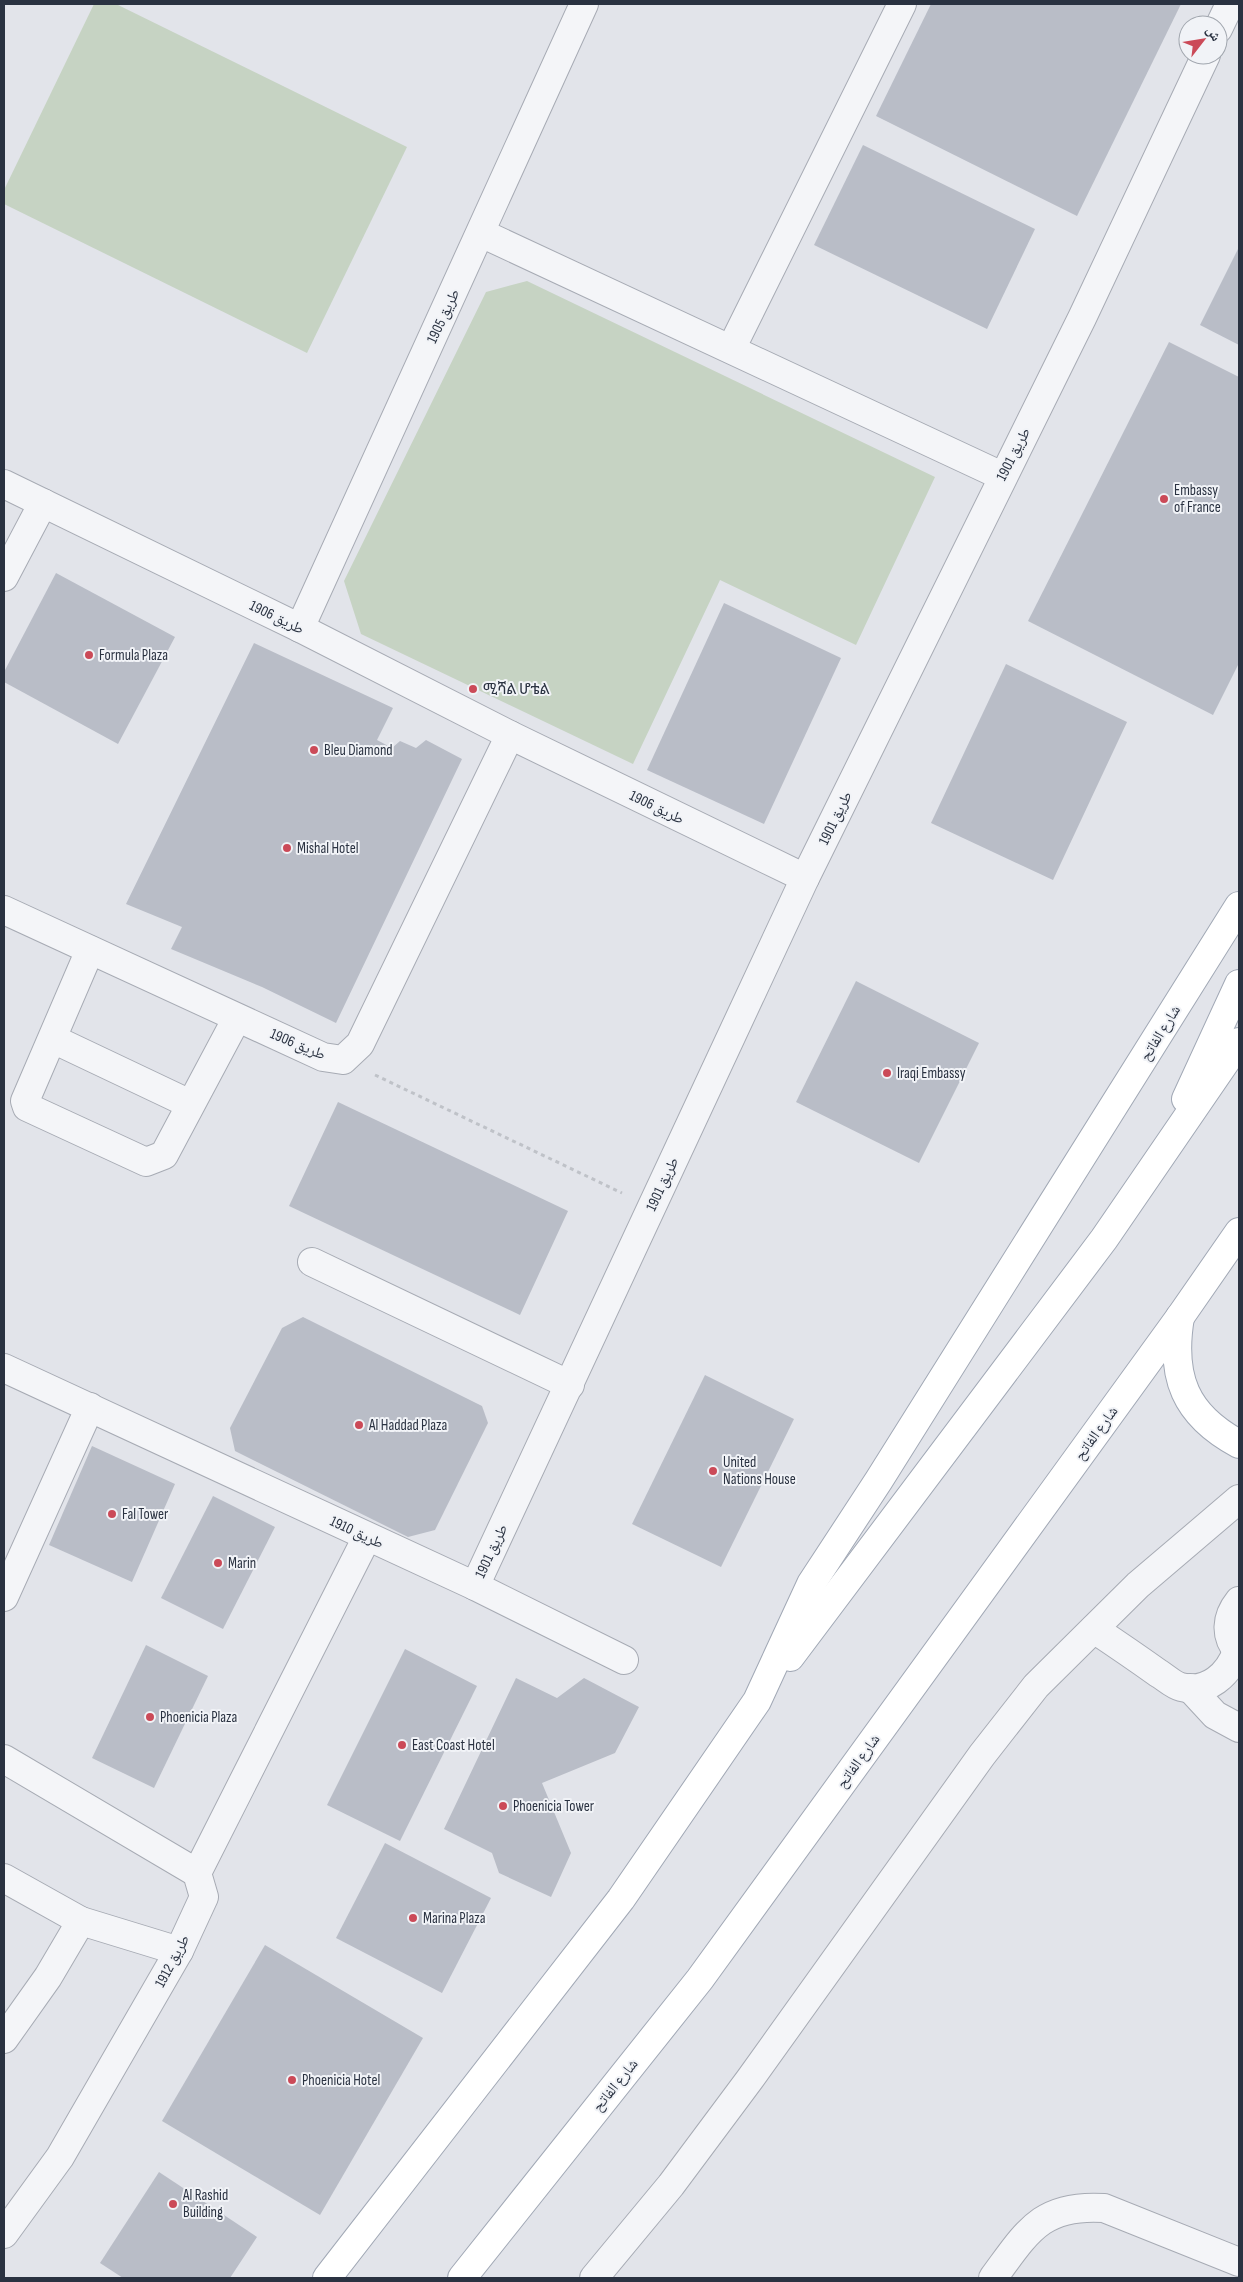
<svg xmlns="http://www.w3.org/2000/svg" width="1243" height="2282" font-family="'Sofia Sans Condensed','Noto Naskh Arabic','Noto Sans Ethiopic',sans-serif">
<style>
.green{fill:#c6d3c3}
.building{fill:#b9bdc7}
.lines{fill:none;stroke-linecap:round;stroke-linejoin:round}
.minor-casing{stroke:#a7abb4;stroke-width:30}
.major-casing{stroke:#a1a8b5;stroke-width:30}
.path{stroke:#bfc2c8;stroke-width:3;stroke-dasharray:4 4;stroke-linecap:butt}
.minor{stroke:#f4f5f8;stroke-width:28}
.major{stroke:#fff;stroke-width:28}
.poi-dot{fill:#cb4a58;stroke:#f1f3f7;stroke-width:2}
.labels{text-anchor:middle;stroke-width:4;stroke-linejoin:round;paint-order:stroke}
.street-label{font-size:15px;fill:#2a3241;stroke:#f1f3f7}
.poi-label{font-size:15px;fill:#2a3241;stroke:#f1f3f7;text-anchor:start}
</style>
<rect width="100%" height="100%" fill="#e2e4ea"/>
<g class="green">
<polygon points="94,4 116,4 407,147 307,353 4,204 4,190"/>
<polygon points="527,281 935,477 856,645 720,580 633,764 361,634 344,581 486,292"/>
</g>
<g class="building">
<polygon points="931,4 1181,4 1077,216 876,116"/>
<polygon points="863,145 1035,229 987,329 814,245"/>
<polygon points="1239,247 1239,345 1200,325"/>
<polygon points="1169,342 1239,377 1239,663 1213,715 1028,621"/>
<polygon points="56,573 175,637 118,744 4,682 4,672"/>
<polygon points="724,603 841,658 764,824 647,770"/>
<polygon points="254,643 393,708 377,740 392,748 400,741 416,748 426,740 462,759 336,1023 262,987 171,949 182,927 126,904"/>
<polygon points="1006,664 1127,722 1053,880 931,823"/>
<polygon points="856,981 979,1043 919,1163 796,1102"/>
<polygon points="338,1102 568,1211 520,1315 289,1206"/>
<polygon points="303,1317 482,1406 488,1423 435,1530 408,1537 235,1451 230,1428 282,1328"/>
<polygon points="705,1375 794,1419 721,1567 632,1524"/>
<polygon points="92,1446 175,1484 132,1582 49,1545"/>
<polygon points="213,1496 275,1527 223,1629 161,1598"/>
<polygon points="146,1645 208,1676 154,1788 92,1758"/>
<polygon points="405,1649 477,1686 400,1841 327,1805"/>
<polygon points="516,1678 557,1698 584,1678 639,1707 615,1753 542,1783 571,1853 551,1897 499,1873 492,1853 444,1829"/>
<polygon points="385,1843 491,1898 442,1993 336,1938"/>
<polygon points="265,1945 423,2038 320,2215 162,2121"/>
<polygon points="159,2172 257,2237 230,2278 123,2278 100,2263"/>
</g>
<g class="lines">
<g class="minor-casing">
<g id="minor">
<polyline points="1218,29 1230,4"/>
<polyline points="481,233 1002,476"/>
<polyline points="731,349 902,4"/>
<polyline points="4,484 300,628 510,735 805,878"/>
<polyline points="4,577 43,503"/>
<polyline points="300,628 584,4"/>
<polyline points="4,910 323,1057 343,1060 360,1044 510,735"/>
<polyline points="90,950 25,1101 27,1107 146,1162 164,1155 237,1018"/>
<polyline points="53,1039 190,1104"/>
<polyline points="312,1262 570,1385"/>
<polyline points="4,1368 475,1586 624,1660"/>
<polyline points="475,1586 805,878 1082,318 1206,55"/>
<polyline points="4,1597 90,1407"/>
<path d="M1239,1601c-13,16 -15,35 0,52"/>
<path d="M1094,1629c21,14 43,29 64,44 7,4 15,12 23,14 27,7 48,-13 56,-36"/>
<polyline points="1190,1688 1215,1715 1239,1728"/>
<polyline points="4,1759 197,1873 204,1897 179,1951 60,2157 4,2234"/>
<polyline points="197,1873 367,1537"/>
<polyline points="4,1878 81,1921"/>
<polyline points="4,2039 48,1977 81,1921 179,1951"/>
<polyline points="594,2278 671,2185 750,2079 982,1755 1036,1686 1138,1585 1239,1499"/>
<path d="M993,2278c34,-46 48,-74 111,-70l135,54"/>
</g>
</g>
<g class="major-casing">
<g id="major">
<polyline points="1186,1099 1239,984"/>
<path d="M1180,1317c-10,60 5,98 59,127"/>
<polyline points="790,1657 1104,1239 1239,1042"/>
<polyline points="327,2278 621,1899 757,1701 811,1584 879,1480 1239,906"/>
<polyline points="462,2278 700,1979 1180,1317 1239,1232"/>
</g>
</g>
<polyline class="path" points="375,1075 622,1193"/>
<use href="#minor" class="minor"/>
<use href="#major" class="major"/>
</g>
<g class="poi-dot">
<circle cx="1164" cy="499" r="5"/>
<circle cx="89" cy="655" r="5"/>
<circle cx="473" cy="689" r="5"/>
<circle cx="314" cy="750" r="5"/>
<circle cx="287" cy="848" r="5"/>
<circle cx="887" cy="1073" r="5"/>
<circle cx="359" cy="1425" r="5"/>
<circle cx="713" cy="1471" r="5"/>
<circle cx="112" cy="1514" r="5"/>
<circle cx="218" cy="1563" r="5"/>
<circle cx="150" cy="1717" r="5"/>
<circle cx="402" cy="1745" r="5"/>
<circle cx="503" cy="1806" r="5"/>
<circle cx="413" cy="1918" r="5"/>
<circle cx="292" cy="2080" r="5"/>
<circle cx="173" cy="2204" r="5"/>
</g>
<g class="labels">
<g class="street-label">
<text transform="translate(443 316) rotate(-65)" y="5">طريق 1905</text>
<text transform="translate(1013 454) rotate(-63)" y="5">طريق 1901</text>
<text transform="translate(277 617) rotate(26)" y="5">طريق 1906</text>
<text transform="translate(657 807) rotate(26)" y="5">طريق 1906</text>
<text transform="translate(835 818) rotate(-64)" y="5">طريق 1901</text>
<text transform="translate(1160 1033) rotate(-58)" y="5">شارع الفاتح</text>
<text transform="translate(298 1044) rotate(23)" y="5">طريق 1906</text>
<text transform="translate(662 1184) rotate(-65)" y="5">طريق 1901</text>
<text transform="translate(1096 1433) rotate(-54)" y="5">شارع الفاتح</text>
<text transform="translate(357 1532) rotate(25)" y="5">طريق 1910</text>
<text transform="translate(491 1551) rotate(-65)" y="5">طريق 1901</text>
<text transform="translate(858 1761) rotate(-54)" y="5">شارع الفاتح</text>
<text transform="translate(172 1961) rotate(-62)" y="5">طريق 1912</text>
<text transform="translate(615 2085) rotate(-51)" y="5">شارع الفاتح</text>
</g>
<g class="poi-label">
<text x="1174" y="495">Embassy<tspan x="1174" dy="17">of France</tspan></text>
<text x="99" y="660">Formula Plaza</text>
<text x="483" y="694">ሚሻል ሆቴል</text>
<text x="324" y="755">Bleu Diamond</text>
<text x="297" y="853">Mishal Hotel</text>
<text x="897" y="1078">Iraqi Embassy</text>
<text x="369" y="1430">Al Haddad Plaza</text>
<text x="723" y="1467">United<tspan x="723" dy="17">Nations House</tspan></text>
<text x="122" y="1519">Fal Tower</text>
<text x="228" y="1568">Marin</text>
<text x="160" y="1722">Phoenicia Plaza</text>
<text x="412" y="1750">East Coast Hotel</text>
<text x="513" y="1811">Phoenicia Tower</text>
<text x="423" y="1923">Marina Plaza</text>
<text x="302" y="2085">Phoenicia Hotel</text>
<text x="183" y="2200">Al Rashid<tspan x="183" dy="17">Building</tspan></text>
</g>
</g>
<rect width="1243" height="2282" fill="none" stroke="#2a3241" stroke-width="10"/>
<g transform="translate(1203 40) rotate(59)"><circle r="24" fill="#f1f3f7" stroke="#a1a6ae"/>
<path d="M0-4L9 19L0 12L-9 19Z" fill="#cb4a58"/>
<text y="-8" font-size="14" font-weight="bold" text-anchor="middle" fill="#2a3241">ش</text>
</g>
</svg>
